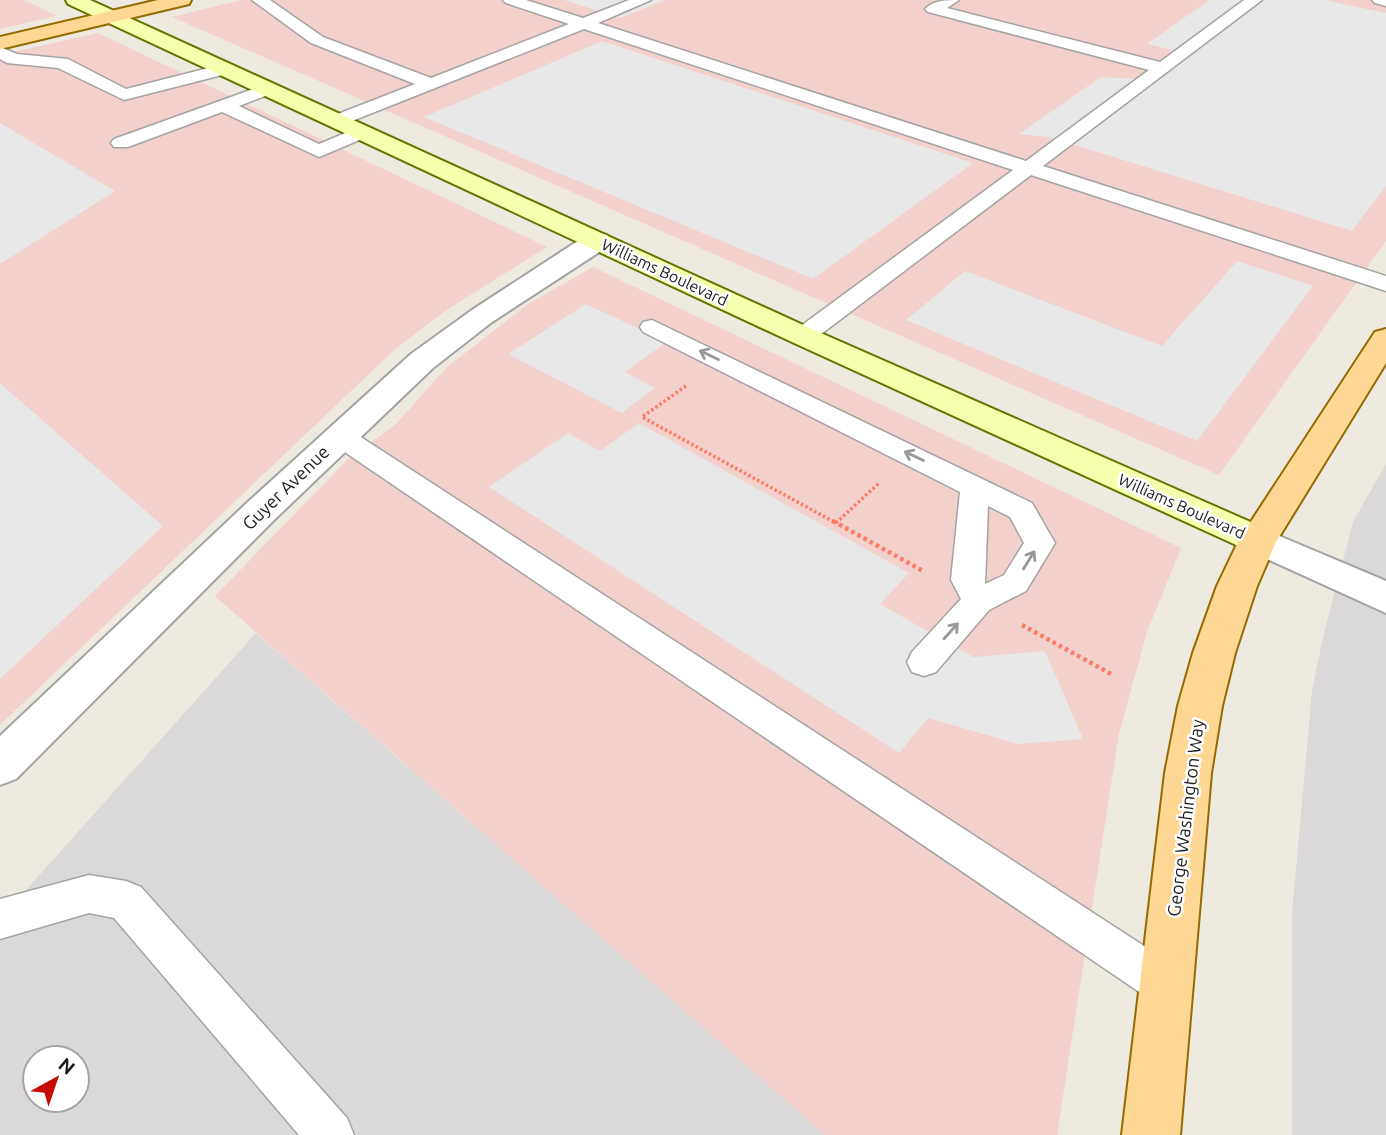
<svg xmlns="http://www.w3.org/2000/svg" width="1386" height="1135" font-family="Ubuntu,sans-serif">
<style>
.residential{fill:#dad8d8;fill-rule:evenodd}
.commercial{fill:#f2d0cc}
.parking{fill:#e8e8e8}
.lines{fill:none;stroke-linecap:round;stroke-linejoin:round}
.lane-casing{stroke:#a3a3a3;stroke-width:3}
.street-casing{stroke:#a3a3a3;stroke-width:4}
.secondary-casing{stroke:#627500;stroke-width:4}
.primary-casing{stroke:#936b00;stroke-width:4}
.path-far1{stroke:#ff7a60;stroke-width:3.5;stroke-dasharray:2.5 2.5;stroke-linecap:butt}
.path{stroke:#ff7a60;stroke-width:4.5;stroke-dasharray:3.5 3.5;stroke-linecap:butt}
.lane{fill:#fff;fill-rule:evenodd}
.street{fill:#fff;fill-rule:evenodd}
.secondary{fill:#f6ffad;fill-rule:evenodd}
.primary{fill:#ffd794;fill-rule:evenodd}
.oneway{stroke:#999}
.labels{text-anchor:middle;stroke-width:5;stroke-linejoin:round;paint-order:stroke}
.far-street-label{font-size:16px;fill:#1c1c1c;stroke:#fff}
.street-label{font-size:18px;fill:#1c1c1c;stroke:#fff}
</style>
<rect width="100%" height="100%" fill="#eeeae0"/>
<g class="residential">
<polygon points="1386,464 1386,1135 1292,1135 1292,914 1312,691 1323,637 1353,522"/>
<path d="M256,633l569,502h-825v-216zM35,1058h42v42h-42z"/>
</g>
<g class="commercial">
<polygon points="0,0 24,0 57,16 0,29"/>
<polygon points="241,0 1386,0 1386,241 1219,475 172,17"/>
<polygon points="98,33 547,247 445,311 393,351 0,725 0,55"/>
<polygon points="593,267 1181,548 1147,632 1119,733 1057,1135 825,1135 215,596 348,459 396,424 446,368 528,304"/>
</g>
<g class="parking">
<polygon points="564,0 665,0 620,18"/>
<polygon points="1209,0 1324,0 1386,13 1386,186 1352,231 1088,149 1048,137 1019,134 1101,77 1135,79 1173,50 1147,44"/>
<polygon points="602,41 973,163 813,279 424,117"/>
<polygon points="0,123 115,191 0,264"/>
<polygon points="1237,261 1313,286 1197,441 906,320 965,271 1162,346"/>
<polygon points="586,304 667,342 625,372 655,388 622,413 508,354"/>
<polygon points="0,383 163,526 0,679"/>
<polygon points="639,423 909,573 880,604 973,657 1045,651 1083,739 1018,744 928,718 899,753 489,487 568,433 600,451"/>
</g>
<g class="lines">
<g class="lane-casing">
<g id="lane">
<path d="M252,0h18l53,37 108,41 138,-54 -63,-21 -3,-3h23l57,18 46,-18h22l-53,23 428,138 123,-91 -221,-58 -3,-3c9,-9 21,-9 34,-9l-12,8 213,54 84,-62h18l-219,166 343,110v15l-355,-116 -219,166 -9,2 -9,-2 -3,-5 3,-5 219,-161 -429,-141 -247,98 -7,-2 -2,-4 2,-4 85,-33 -104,-41z"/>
<polygon points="1372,0 1386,0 1386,6 1375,3"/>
<polygon points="0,47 17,54 68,59 126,89 224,64 233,69 230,73 124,100 58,68 7,63 0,59"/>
<polygon points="267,84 273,85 276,89 273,93 239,106 319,144 362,126 371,132 369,136 319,157 222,112 128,147 114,147 111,143 114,139"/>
<path d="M652,320l380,183 23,40 -29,48 -37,19 -53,62 -12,4 -12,-4 -5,-10 5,-10 49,-53 -10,-19 9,-88 -317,-160 -3,-5 3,-5zM988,506l22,11 14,26 -20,32 -19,9z"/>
<polygon points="340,427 350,430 1181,970 1188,985 1181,1000 1166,1007 1151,1000 330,442 326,436 330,430"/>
<polygon points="89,875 126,881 141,887 347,1118 354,1135 299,1135 114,918 89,913 0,939 0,899"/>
</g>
</g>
<g class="street-casing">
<g id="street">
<polygon points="597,233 607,235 610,241 607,247 492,322 433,368 275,519 16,779 0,785 0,736 249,501 411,354 472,310 587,235"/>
<polygon points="1258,527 1386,581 1386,613 1245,549 1239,540 1245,531"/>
</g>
</g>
<g class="secondary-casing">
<polygon id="secondary" points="66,0 90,0 814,330 1271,531 1277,540 1271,549 1258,553 1245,549 792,342 68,4"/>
</g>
<g class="primary-casing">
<g id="primary">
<polygon points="158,0 191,0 189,4 0,49 0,37"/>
<polygon points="1386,329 1386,363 1276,542 1257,586 1235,653 1222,706 1211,773 1180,1135 1122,1135 1165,773 1178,706 1193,653 1217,586 1239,540 1375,332"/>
</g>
</g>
<g class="path-far1">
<polyline points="686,386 642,417 836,523"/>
<polyline points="836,523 879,483"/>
</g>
<g class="path">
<polyline points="833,521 925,572"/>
<polyline points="1022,625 1113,675"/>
</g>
<use href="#lane" class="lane"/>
<use href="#street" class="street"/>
<use href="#secondary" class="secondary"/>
<use href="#primary" class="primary"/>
</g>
<defs><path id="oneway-shaft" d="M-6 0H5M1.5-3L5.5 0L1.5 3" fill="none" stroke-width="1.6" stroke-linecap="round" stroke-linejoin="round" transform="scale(1.75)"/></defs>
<g class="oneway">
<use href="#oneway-shaft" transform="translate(709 355) rotate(-154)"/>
<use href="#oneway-shaft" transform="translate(914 456) rotate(-154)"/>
<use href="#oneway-shaft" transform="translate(1029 560) rotate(-58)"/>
<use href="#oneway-shaft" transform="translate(951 631) rotate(-48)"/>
</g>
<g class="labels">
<g class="far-street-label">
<text transform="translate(665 272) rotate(25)" y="6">Williams Boulevard</text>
<text transform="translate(1182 506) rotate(24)" y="6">Williams Boulevard</text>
</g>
<g class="street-label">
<text transform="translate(286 488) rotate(-44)" y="6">Guyer Avenue</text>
<text transform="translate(1186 818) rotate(-83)" y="6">George Washington Way</text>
</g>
</g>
<g transform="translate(56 1079) rotate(40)"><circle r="33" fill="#ffffff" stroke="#a4a4a4" stroke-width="2"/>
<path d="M0-5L12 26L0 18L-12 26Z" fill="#c70b00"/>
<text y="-10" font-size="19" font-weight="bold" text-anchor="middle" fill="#1c1c1c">N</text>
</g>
</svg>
